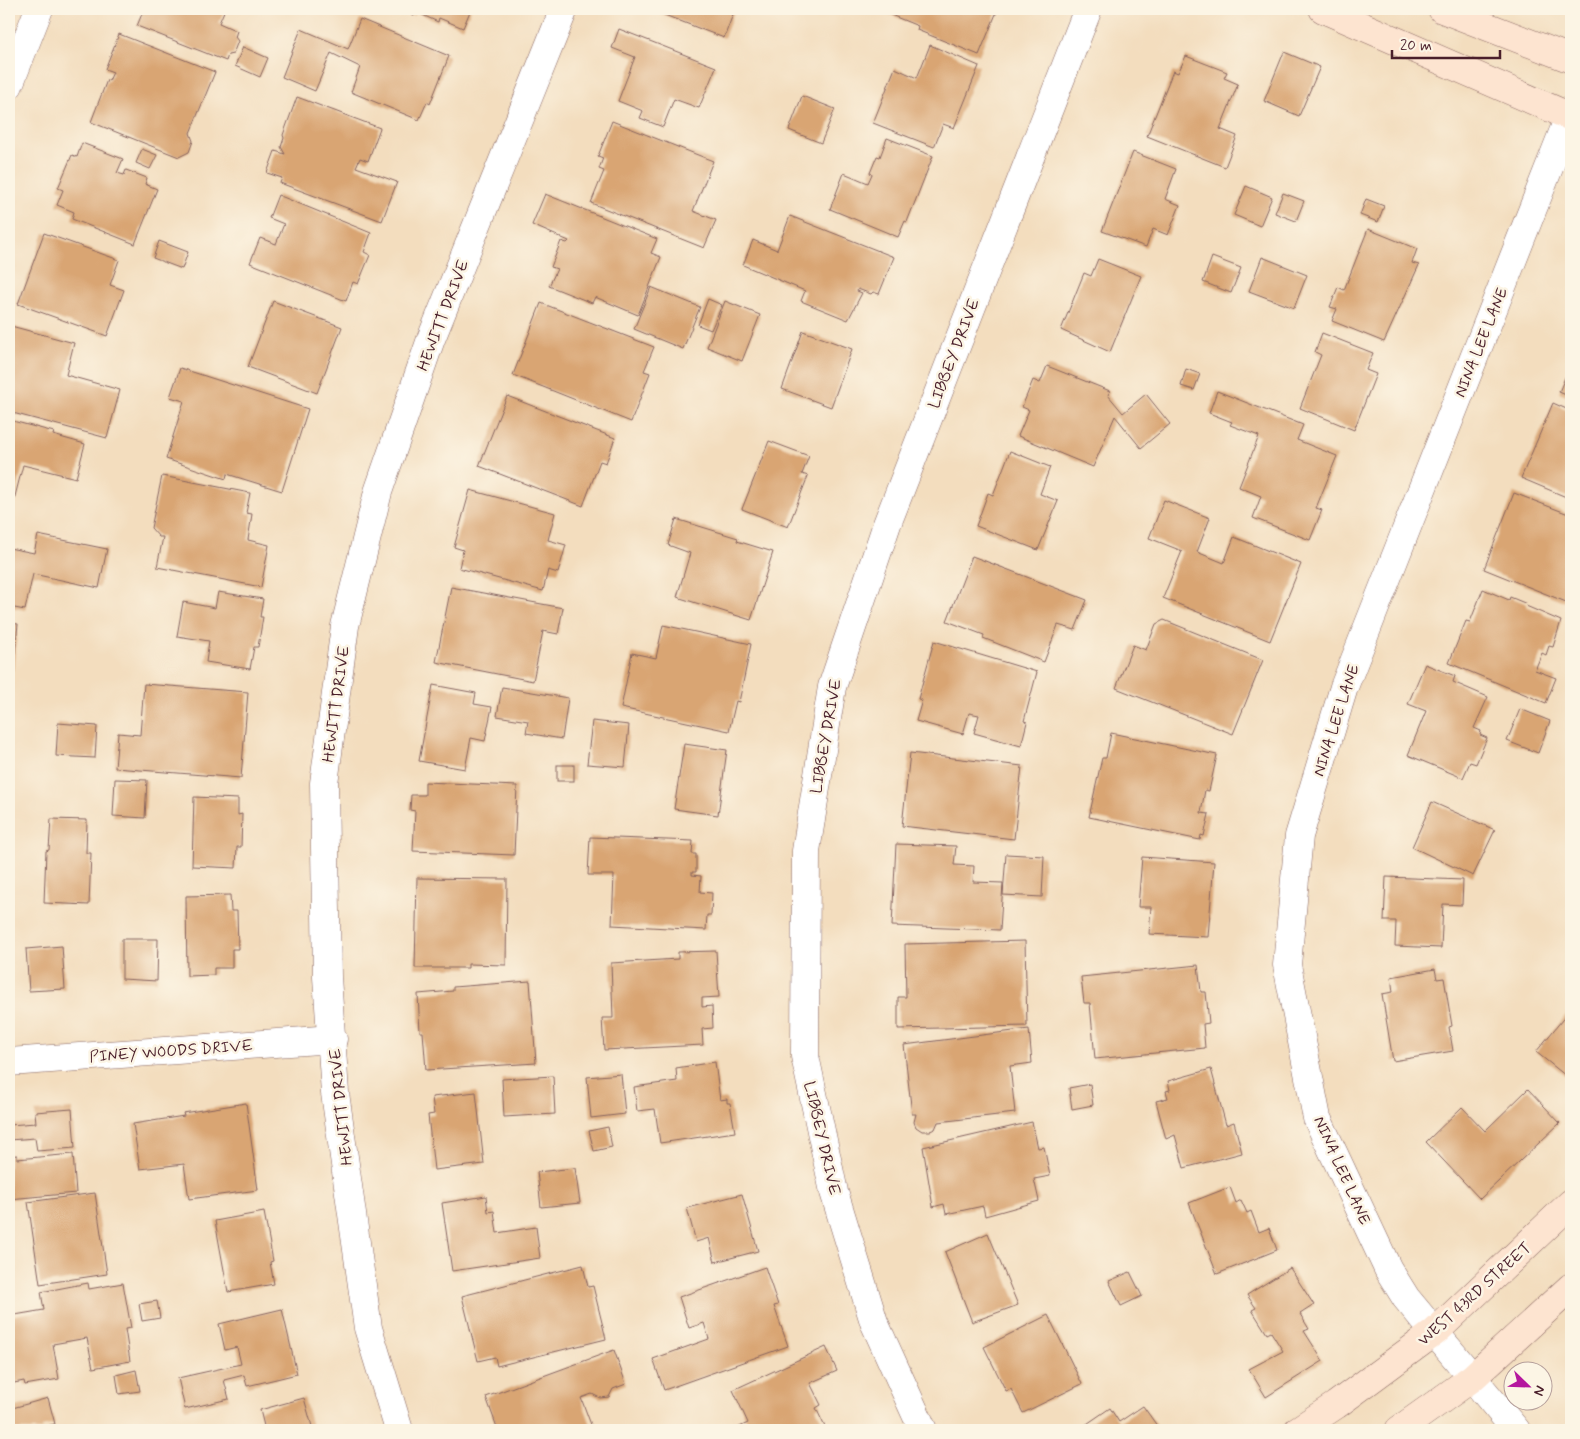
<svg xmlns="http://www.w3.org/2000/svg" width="1580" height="1439" font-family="Mynerve,sans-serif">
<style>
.building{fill:#d9a573}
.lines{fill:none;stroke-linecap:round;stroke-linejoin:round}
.street-casing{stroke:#85625e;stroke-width:29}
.secondary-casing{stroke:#85625e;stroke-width:29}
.street{stroke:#fff;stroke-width:28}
.secondary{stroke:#fde4d0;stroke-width:28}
.labels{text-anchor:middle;stroke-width:5;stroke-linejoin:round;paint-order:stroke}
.street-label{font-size:16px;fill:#4a1f2b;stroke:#fcf5e5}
</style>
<rect width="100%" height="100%" fill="#fcf5e5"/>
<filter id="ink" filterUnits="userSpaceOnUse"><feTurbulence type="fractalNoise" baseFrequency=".02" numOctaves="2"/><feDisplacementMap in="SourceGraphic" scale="10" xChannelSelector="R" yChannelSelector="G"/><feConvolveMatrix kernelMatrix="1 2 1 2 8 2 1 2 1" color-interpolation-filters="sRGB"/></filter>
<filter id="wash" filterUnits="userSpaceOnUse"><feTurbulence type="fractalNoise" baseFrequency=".0096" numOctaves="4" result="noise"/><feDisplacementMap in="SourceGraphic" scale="20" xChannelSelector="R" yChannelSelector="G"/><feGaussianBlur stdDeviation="1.12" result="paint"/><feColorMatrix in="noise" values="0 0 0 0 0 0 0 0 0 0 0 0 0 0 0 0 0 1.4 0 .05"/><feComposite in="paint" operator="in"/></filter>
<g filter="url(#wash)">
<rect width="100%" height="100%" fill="#f3ddbe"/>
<g id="blocks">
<g class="building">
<polygon points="144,9 225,9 219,23 237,31 235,37 238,41 233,54 228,55 226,61 137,26"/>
<polygon points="398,9 471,9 463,28 439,18 438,22 416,12 414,16"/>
<polygon points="649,9 735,9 724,38"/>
<polygon points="876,9 998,9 979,55 917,30 918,26"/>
<polygon points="360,19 449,56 430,104 427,102 419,120 351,92 360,67 331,53 315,91 282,77 301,29 348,49"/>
<polygon points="619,29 716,67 699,108 674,99 663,127 640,118 643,111 618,101 635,57 612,48"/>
<polygon points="119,34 215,72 190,133 193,141 189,152 179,157 91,122 107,80 109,81 113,72 105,69"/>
<polygon points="930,45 979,66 954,128 943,124 934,147 873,123 895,68 917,78"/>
<polygon points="243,47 268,58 260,77 235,66"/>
<polygon points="1284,52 1320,67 1299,116 1264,101"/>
<polygon points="1186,56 1227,72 1224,78 1238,84 1220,129 1237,136 1225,167 1147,136 1173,71 1178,73"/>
<polygon points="802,96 835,109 821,143 789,130"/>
<polygon points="297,97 380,128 368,161 360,158 356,167 397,182 382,221 280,183 282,178 267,173 275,151 285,154 281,147 284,138 283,135"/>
<polygon points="612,121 713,161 693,211 716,220 704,248 591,203 604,171 599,169 603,158 598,156"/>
<polygon points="887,138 933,156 907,222 905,221 898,237 830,209 844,173 868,183 872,174 870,173 877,156 880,157"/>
<polygon points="82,143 123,159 117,173 124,175 126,170 147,178 145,184 157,189 135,244 72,219 74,212 57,205 63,190 58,188 72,155 77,157"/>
<polygon points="142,149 157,155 150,169 136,163"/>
<polygon points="1133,152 1176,169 1165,199 1180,205 1168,235 1153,229 1146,247 1102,231"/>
<polygon points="1246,186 1272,197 1260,226 1234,215"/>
<polygon points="1283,193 1304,201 1296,221 1275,213"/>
<polygon points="545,194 657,239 651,253 661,257 638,315 595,297 592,303 549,286 557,269 551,267 561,241 567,243 569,241 532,225"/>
<polygon points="278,195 371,233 364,252 370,255 358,284 353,282 346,301 250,263 260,238 276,244 284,224 269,218"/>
<polygon points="1366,199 1384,206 1378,222 1360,215"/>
<polygon points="790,216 894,257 879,294 873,292 871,294 858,289 857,291 862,293 848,320 801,301 805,291 743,265 753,240 777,250"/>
<polygon points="1368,229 1417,249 1412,263 1419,265 1384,342 1332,321 1337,309 1330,307 1338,287 1344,290"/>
<polygon points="44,233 119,260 110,285 124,290 107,336 18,304"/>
<polygon points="159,241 188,252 182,269 153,258"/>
<polygon points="1212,257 1241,268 1231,293 1203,282"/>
<polygon points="1262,257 1307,275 1294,308 1249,291"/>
<polygon points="1098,259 1141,276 1110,352 1061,330 1084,273 1091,276"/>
<polygon points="651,287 700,307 683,349 634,329"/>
<polygon points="708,299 722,305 711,330 698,325"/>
<polygon points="273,301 342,327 317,393 248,367"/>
<polygon points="725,301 760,315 742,361 707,347"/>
<polygon points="541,303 654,347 644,371 650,373 631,422 513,375"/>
<polygon points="11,326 74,343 66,375 120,390 107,438 9,412"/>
<polygon points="803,331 852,349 831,407 782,389"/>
<polygon points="1322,333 1373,353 1366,370 1376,374 1354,430 1300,408 1321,355 1315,352"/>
<polygon points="1571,363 1571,397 1559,392"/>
<polygon points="1047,366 1110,391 1108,395 1123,413 1146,394 1170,424 1141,448 1115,416 1093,467 1018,436 1029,410 1022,407 1033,380 1040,383"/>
<polygon points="180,368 308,409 282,491 227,474 226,479 166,459 184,401 170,397"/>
<polygon points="1186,369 1200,374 1194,390 1181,386"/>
<polygon points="1217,391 1303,425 1297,440 1337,456 1316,508 1322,510 1310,540 1253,518 1261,496 1239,487 1259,436 1230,425 1232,422 1209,413"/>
<polygon points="507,396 615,438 606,463 600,461 583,506 479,466"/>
<polygon points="1553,403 1571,411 1571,499 1521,478"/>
<polygon points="9,420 54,432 53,435 85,444 76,478 23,465 12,508 9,507"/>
<polygon points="769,441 809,456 802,474 808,476 788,527 742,509"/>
<polygon points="1010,451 1050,467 1040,494 1058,501 1038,550 976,526 988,493 993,495"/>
<polygon points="162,476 250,493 246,513 252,514 248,540 269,545 261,587 157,567 163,537 159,537 151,528"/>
<polygon points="470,490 555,513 548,540 566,545 558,573 548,570 543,591 459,568 463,550 454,547"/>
<polygon points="1514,493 1571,515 1571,604 1484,569"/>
<polygon points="1164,500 1210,518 1197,552 1224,563 1234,537 1301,564 1270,641 1163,598 1182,551 1149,538"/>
<polygon points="676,519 738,538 737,541 773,552 751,620 677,597 690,553 668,545"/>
<polygon points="38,535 107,549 99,588 33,574 25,610 9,607 9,548 34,553"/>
<polygon points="972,556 1087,600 1075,630 1058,625 1044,662 983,638 984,635 947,621"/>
<polygon points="451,587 563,608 558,634 543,631 533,681 436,662"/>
<polygon points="1483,589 1509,600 1510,597 1527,604 1526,606 1561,621 1553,647 1549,646 1546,655 1542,653 1535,670 1556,678 1546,703 1449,663 1466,621 1470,622"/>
<polygon points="218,592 263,599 260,617 263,617 258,647 254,647 250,669 206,662 209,641 177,636 183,602 215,608"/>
<polygon points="1164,620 1263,660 1233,734 1116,688 1133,645 1146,650 1156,624"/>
<polygon points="9,623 18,624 13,671 9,671"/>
<polygon points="663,625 751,644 739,702 736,701 729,731 621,708 632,653 656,658"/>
<polygon points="934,641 1037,672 1024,721 1027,722 1021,746 974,733 979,715 969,713 963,734 916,721 922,700 918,699"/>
<polygon points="1425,664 1455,676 1453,682 1488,697 1474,728 1481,731 1480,735 1487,738 1476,764 1470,762 1463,778 1408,755 1426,711 1408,704"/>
<polygon points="144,684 248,692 241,778 115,768 118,733 140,735"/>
<polygon points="433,685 476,693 474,704 492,707 485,741 471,738 465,769 419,761"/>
<polygon points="502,687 568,698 562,739 526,733 528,721 497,716"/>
<polygon points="1520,709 1550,721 1538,753 1507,741"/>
<polygon points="592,721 629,725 625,767 587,764"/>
<polygon points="58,723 97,726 95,758 56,756"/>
<polygon points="1111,733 1217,755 1209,791 1205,790 1201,813 1209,814 1204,836 1201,835 1200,840 1089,817 1102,758 1106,758"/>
<polygon points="684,744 727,750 718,815 674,809"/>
<polygon points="910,753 1022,766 1014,839 902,826"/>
<rect x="557" y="765" width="17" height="16"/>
<polygon points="115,779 147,780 145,818 113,816"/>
<polygon points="425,782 517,786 514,855 413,851 415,811 410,810 411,795 425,795"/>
<polygon points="194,797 238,799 238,815 242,814 241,847 237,847 236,868 192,866"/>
<polygon points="1432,802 1495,830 1473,876 1412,847"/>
<polygon points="51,819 87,820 86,853 91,853 89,905 44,903 46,851 49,850"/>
<polygon points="590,837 693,841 692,854 696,854 696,872 692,872 692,875 701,876 700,892 712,893 711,915 707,915 706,930 612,925 614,875 588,875"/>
<polygon points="896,844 956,846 954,865 974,866 973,882 1003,883 1000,930 892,926"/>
<polygon points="1006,854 1044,856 1042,897 1003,895"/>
<polygon points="1142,857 1214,862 1208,937 1149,934 1151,907 1138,907"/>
<polygon points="1386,877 1463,880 1462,905 1443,904 1441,948 1395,946 1396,921 1384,921"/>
<polygon points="417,878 507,879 506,965 468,964 468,968 415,968"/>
<polygon points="230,895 231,911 237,911 238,949 232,949 232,968 214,968 214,975 187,976 186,896"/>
<polygon points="122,939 158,939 157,981 122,979"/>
<polygon points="1025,941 1027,1026 898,1029 898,997 906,997 905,944"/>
<polygon points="62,946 65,989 29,991 26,949"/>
<polygon points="716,951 719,997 702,998 702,1007 712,1006 713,1028 702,1029 703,1045 604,1050 602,1018 613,1018 611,963 678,959 678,952"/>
<polygon points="1198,965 1201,992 1206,992 1209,1023 1203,1024 1205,1048 1095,1059 1090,1003 1084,1003 1081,977"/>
<polygon points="1435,969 1437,979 1444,978 1452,1026 1449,1027 1453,1051 1393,1061 1382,994 1393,992 1391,977"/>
<polygon points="530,981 536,1063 426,1070 423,1032 420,1032 418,994 453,991 453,987"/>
<polygon points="1571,1009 1571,1080 1536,1052"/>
<polygon points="1029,1029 1032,1063 1010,1066 1015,1113 938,1122 935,1129 930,1131 922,1131 916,1127 914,1122 916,1114 912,1114 904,1045"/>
<polygon points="715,1062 720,1100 727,1099 727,1103 730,1103 735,1132 660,1143 655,1109 637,1111 634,1087 677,1081 676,1068"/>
<polygon points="1211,1069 1226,1125 1234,1122 1242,1153 1184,1168 1175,1135 1166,1139 1156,1101 1168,1098 1166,1091 1170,1090 1168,1081"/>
<polygon points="621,1074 625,1114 591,1118 587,1077"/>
<polygon points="553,1076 555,1114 504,1117 502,1079"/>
<polygon points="1090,1084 1093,1105 1072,1109 1069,1088"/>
<polygon points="1528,1089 1560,1123 1480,1199 1426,1142 1462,1107 1485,1131"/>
<polygon points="476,1092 484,1164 434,1170 428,1115 434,1114 432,1097"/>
<polygon points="246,1103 258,1190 189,1199 184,1164 140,1169 133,1124 184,1116 183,1113"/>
<polygon points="72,1109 75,1148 37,1151 35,1138 9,1140 9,1125 36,1123 35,1112"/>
<polygon points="1032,1122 1038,1148 1044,1147 1050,1176 1034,1179 1039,1201 985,1216 983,1206 946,1214 944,1204 933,1207 923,1147"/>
<polygon points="608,1127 612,1147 594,1151 589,1131"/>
<polygon points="73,1154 76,1193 9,1199 9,1156 17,1155 17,1159"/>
<polygon points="575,1168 580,1203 541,1207 537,1172"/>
<polygon points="1230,1187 1236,1203 1241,1200 1247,1213 1251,1211 1259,1232 1269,1228 1277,1250 1217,1274 1189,1203"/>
<polygon points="95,1193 107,1274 40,1284 28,1202"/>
<polygon points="742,1194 758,1251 715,1262 709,1238 696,1242 687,1208"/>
<polygon points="486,1196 488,1212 494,1211 497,1233 536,1227 540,1258 452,1271 442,1203"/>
<polygon points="264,1212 273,1261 270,1262 274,1284 228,1292 215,1221"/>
<polygon points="988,1233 1018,1305 972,1322 945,1252"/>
<polygon points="583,1265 588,1287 593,1286 606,1339 497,1366 495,1357 478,1361 462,1296"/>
<polygon points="765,1267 778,1305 774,1306 788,1346 664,1390 653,1359 709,1339 704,1323 689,1328 679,1297"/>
<polygon points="1290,1268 1314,1305 1300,1314 1309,1329 1304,1331 1323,1361 1266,1397 1249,1369 1283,1351 1271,1332 1267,1334 1252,1310 1256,1308 1247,1295"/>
<polygon points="1130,1272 1142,1296 1121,1306 1109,1281"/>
<polygon points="88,1283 89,1289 123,1283 131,1328 125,1329 130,1361 93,1368 87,1338 53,1344 59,1379 25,1385 24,1381 9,1384 9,1316 44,1310 41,1292"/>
<polygon points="157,1301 160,1318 142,1321 139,1304"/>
<polygon points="282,1309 297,1374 247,1386 244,1375 224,1380 229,1399 185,1409 178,1378 241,1364 237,1347 225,1350 219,1324"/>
<polygon points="1048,1315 1082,1384 1023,1413 1011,1389 1006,1391 984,1347"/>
<polygon points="826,1347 837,1371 810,1383 821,1405 816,1408 825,1427 818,1430 733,1430 748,1423 733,1390"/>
<polygon points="614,1350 626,1384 613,1389 609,1397 600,1398 592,1394 581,1398 593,1430 498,1430 486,1397"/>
<polygon points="136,1370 140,1391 119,1394 116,1375"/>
<polygon points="48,1398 55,1424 42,1427 42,1430 9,1430 9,1409"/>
<polygon points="304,1398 313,1430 265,1430 260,1410"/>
<polygon points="1143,1406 1160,1430 1078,1430 1110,1408 1119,1422"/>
</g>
</g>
</g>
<g filter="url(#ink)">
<use href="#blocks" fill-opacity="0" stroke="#85625e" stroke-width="1"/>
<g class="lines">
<g class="street-casing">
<g id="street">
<polyline points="9,85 39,9"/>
<polyline points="9,1062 333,1039"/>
<polyline points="399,1430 368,1328 335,1093 327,977 324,783 345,626 378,492 431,339 564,9"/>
<polyline points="923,1430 874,1322 834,1192 805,1056 806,851 832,687 887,524 1088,9"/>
<polyline points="1516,1430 1406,1298 1388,1269 1317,1118 1287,965 1299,836 1344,687 1571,112"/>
</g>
</g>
<g class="secondary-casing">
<g id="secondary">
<polyline points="1323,9 1571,117"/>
<polyline points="1442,9 1571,59"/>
<polyline points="1298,1430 1336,1405 1435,1332 1571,1203"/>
<polyline points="1399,1430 1472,1378 1571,1287"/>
</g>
</g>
<use href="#street" class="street"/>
<use href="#secondary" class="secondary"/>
</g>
</g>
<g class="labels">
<g class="street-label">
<text transform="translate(442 315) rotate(-69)" y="6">HEWITT DRIVE</text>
<text transform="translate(1480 342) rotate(-68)" y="6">NINA LEE LANE</text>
<text transform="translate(953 353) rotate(-69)" y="6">LIBBEY DRIVE</text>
<text transform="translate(335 704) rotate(-82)" y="6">HEWITT DRIVE</text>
<text transform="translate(1335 720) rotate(-72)" y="6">NINA LEE LANE</text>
<text transform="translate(825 736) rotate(-80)" y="6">LIBBEY DRIVE</text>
<text transform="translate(171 1050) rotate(-4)" y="6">PINEY WOODS DRIVE</text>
<text transform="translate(340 1107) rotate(-96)" y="6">HEWITT DRIVE</text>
<text transform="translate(823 1138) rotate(77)" y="6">LIBBEY DRIVE</text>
<text transform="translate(1343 1170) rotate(66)" y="6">NINA LEE LANE</text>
<text transform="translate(1474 1293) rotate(-42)" y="6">WEST 43RD STREET</text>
</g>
</g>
<rect width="1580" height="1439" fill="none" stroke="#fcf5e5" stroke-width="30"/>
<g transform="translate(1528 1386) rotate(113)"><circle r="24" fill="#fcf5e5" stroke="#b59f9b"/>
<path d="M0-4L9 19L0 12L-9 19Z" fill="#b5179e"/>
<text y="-8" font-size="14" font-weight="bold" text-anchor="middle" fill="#4a1f2b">N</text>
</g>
<path d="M1392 50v8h108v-8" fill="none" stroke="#4a1f2b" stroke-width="2.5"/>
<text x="1400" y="50" font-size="15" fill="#4a1f2b" stroke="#fcf5e5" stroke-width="4" paint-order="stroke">20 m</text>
</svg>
